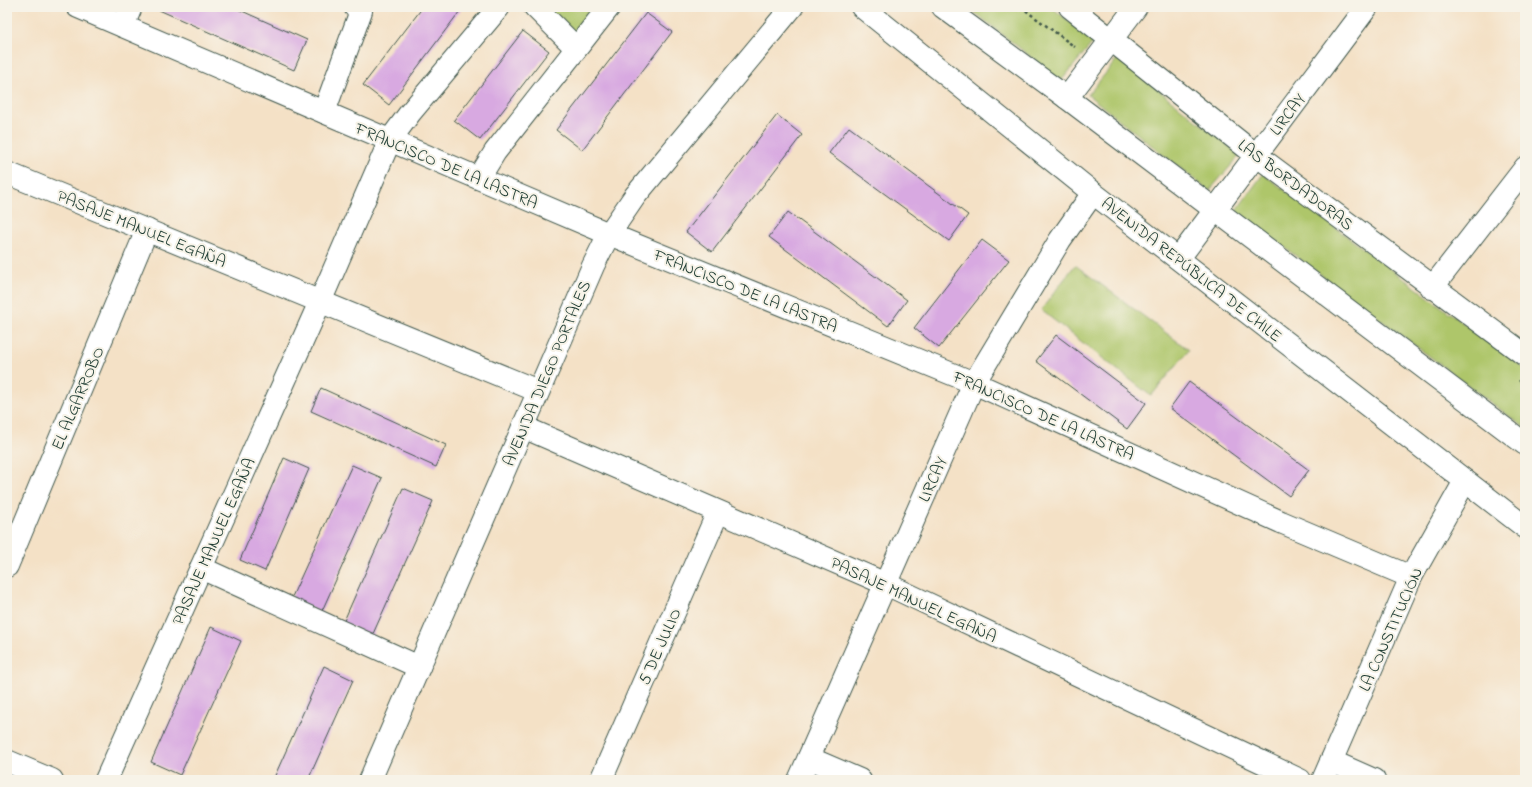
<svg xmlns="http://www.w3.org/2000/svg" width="1532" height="787" font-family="'Indie Flower',sans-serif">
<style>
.green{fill:#aec66b;stroke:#668250}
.building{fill:#d8a9e1}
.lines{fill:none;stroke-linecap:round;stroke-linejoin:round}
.minor-casing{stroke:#3f564a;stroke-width:24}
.tertiary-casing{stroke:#3f564a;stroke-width:24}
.primary-casing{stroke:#3f564a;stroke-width:24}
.path{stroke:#3f564a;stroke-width:2.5;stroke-dasharray:3 3;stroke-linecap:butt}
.minor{stroke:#fff;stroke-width:22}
.tertiary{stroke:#fff;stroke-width:22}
.primary{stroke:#fff;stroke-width:22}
.labels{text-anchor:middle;stroke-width:4;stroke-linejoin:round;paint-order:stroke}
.street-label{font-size:17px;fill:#1f3d34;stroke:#f7f3e8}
</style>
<rect width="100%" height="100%" fill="#f7f3e8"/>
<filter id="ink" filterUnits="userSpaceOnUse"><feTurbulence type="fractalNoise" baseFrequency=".025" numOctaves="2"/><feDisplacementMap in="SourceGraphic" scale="8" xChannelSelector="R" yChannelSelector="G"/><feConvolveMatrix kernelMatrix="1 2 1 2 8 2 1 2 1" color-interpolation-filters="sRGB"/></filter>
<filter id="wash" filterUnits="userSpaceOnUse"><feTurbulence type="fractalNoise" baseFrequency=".012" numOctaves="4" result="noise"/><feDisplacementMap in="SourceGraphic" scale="16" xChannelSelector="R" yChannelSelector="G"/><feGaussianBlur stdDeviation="0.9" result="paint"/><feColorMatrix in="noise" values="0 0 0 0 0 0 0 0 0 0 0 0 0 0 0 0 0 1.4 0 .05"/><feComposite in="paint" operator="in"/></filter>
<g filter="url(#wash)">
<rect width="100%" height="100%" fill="#f4e1c6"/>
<g class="green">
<polygon points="527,7 603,7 568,52"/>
<polygon points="968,7 1051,7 1094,41 1061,81"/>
<polygon points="1118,58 1240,155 1209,191 1088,95"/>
<polygon points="1263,174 1525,369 1525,428 1236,211"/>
<polygon points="1075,265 1189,350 1151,396 1041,310"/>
</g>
<g id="blocks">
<g class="building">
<polygon points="160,7 233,7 307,40 294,70 159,10"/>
<polygon points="423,7 463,7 389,105 363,85"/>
<polygon points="646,13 672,32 582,150 556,130"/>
<polygon points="523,31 549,51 480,140 454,120"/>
<polygon points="777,115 802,135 712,252 686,232"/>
<polygon points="849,127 968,215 949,241 829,153"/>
<polygon points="788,212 907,300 888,326 769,237"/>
<polygon points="982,240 1009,260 939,348 914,328"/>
<polygon points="1056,335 1146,403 1127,429 1036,361"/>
<polygon points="1189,382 1309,470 1289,496 1170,408"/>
<polygon points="321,388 446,445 436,467 311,411"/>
<polygon points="284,458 309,469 265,571 240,560"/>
<polygon points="352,465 382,478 321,613 291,599"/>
<polygon points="403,488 433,501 372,636 343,623"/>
<polygon points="211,627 241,641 180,775 151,762"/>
<polygon points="324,666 353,680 308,780 273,780"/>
</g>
</g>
</g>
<g filter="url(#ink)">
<use href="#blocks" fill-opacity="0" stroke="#3f564a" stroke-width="1"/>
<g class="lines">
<g class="minor-casing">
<g id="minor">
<polyline points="78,7 609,234 974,383 1281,522 1411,577"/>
<polyline points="535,7 576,48"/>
<polyline points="1070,7 1256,155 1525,355"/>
<polyline points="123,26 131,7"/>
<polyline points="1067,98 1136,7"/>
<polyline points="324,112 361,11 355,7"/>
<polyline points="7,173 538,391"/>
<polyline points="479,178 495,152 609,7"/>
<polyline points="1179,258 1367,7"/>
<polyline points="1432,288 1525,168"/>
<polyline points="523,427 886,584 1300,780"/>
<polyline points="7,566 147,230"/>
<polyline points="201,568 419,667"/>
<polyline points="809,758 860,780"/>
<polyline points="7,761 52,780"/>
<polyline points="1331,761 1374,780"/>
<polyline points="106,780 320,302 390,140 410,113 499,7"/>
<polyline points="601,780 718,512"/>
<polyline points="799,780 974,383 1060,240 1093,193"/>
<polyline points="1323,780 1411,577 1465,481"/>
</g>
</g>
<g class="tertiary-casing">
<polyline id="tertiary" points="370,780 593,266 609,234 635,196 792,7"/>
</g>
<g class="primary-casing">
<g id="primary">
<polyline points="862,7 1093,193 1525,527"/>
<polyline points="943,7 1067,98 1525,444"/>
</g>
</g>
<g class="path">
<polyline points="1021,7 1075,47"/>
<polyline points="1519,380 1525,385"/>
</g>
<use href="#minor" class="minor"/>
<use href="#tertiary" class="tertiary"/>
<use href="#primary" class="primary"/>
</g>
</g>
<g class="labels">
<g class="street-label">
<text transform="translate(1287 114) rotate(-53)" y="6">LIRCAY</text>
<text transform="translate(447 165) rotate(23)" y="6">FRANCISCO DE LA LASTRA</text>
<text transform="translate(1296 184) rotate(37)" y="6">LAS BORDADORAS</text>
<text transform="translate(142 228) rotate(22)" y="6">PASAJE MANUEL EGAÑA</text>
<text transform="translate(1192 269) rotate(38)" y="6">AVENIDA REPÚBLICA DE CHILE</text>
<text transform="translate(746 290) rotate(22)" y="6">FRANCISCO DE LA LASTRA</text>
<text transform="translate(546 373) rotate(-67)" y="6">AVENIDA DIEGO PORTALES</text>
<text transform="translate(77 398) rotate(-67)" y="6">EL ALGARROBO</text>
<text transform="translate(1044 415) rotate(24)" y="6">FRANCISCO DE LA LASTRA</text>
<text transform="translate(932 479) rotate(-66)" y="6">LIRCAY</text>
<text transform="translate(213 541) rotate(-66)" y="6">PASAJE MANUEL EGAÑA</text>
<text transform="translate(914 599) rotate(25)" y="6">PASAJE MANUEL EGAÑA</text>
<text transform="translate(1390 629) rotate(-66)" y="6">LA CONSTITUCIÓN</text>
<text transform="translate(659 646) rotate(-66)" y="6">5 DE JULIO</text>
</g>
</g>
<rect width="1532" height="787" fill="none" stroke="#f7f3e8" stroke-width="24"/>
</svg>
